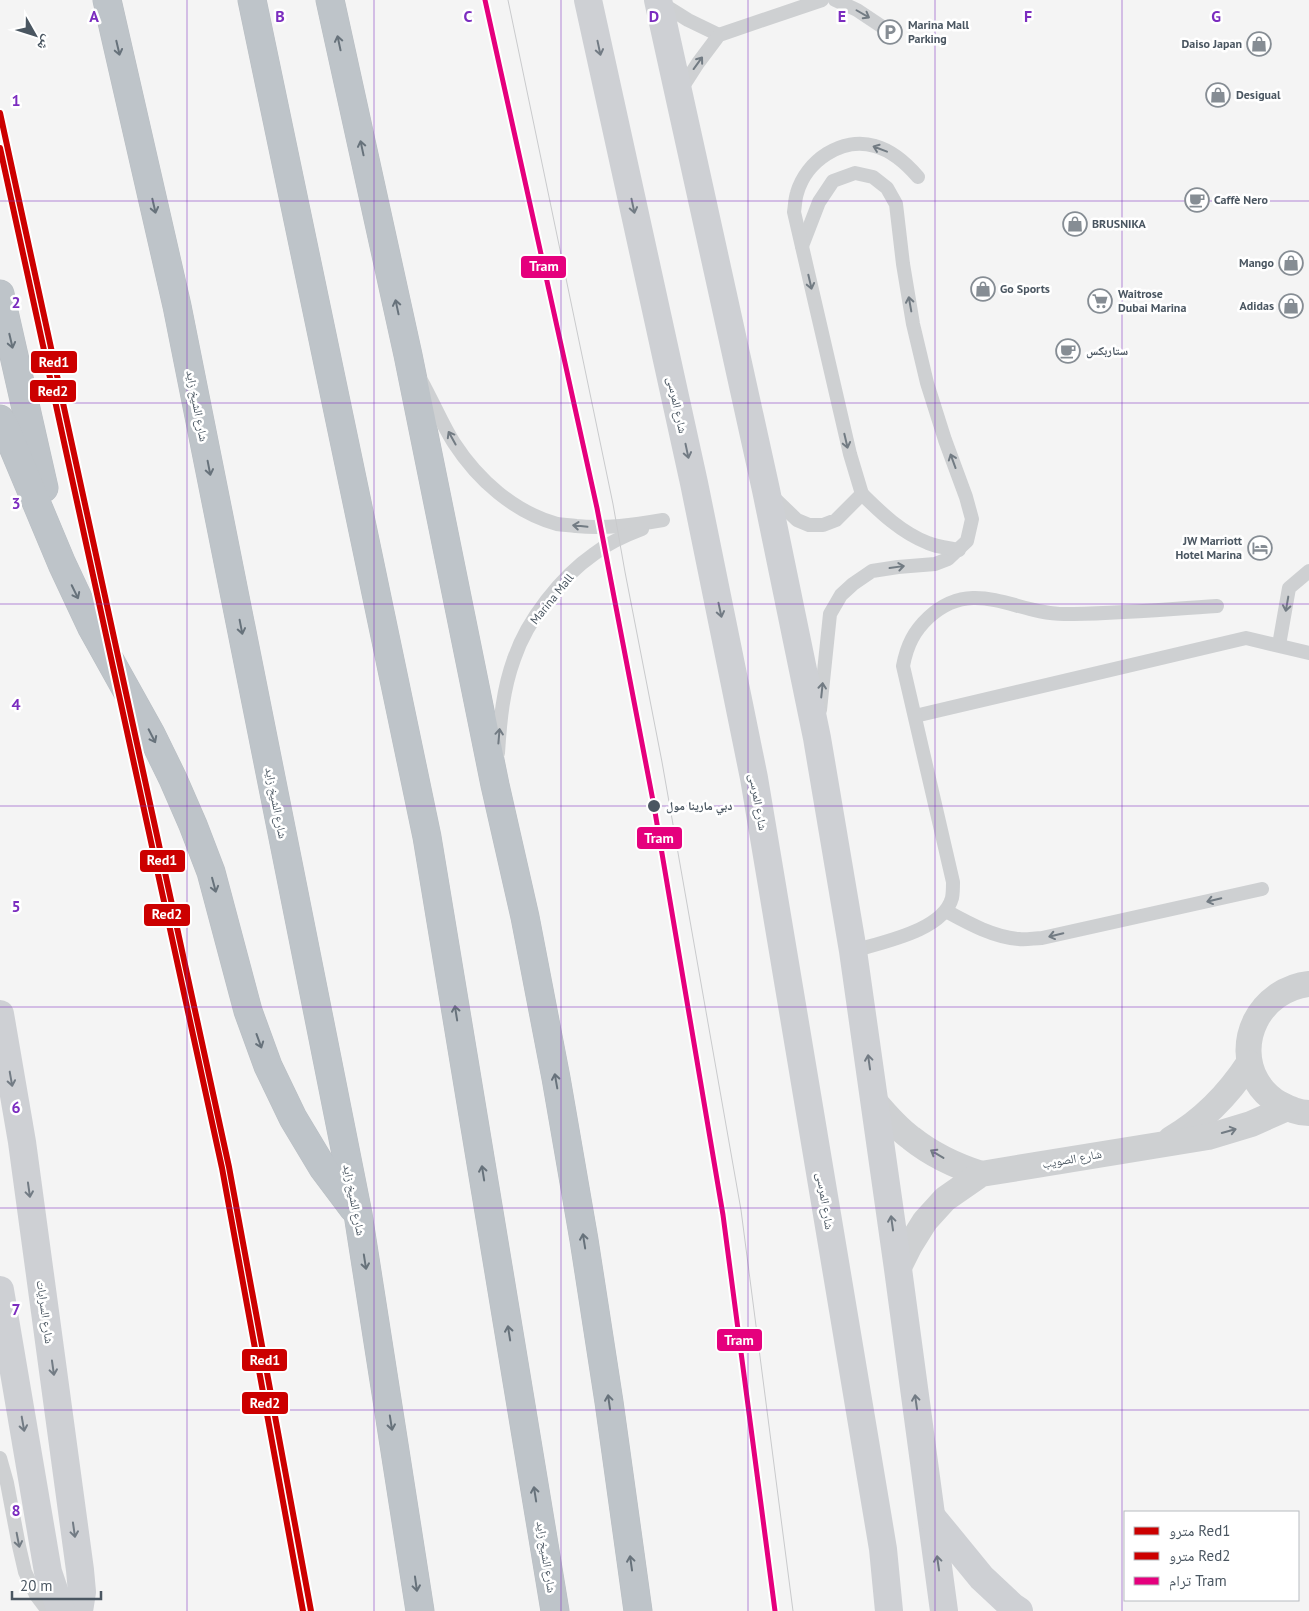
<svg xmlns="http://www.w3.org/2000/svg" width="1309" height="1611" font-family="'PT Sans','Noto Naskh Arabic',sans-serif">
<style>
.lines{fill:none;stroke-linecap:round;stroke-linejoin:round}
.highway-casing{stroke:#b9bec3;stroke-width:29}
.lane{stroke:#ced0d2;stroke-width:14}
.street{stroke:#ced0d2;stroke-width:26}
.secondary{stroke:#ced0d4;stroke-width:28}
.highway{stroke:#bec4c9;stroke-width:28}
.tram{stroke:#c9cacc;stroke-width:1}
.tram-1-casing{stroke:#fff;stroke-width:9}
.tram-1{stroke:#e5007d;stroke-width:5}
.metro-1-casing{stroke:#fff;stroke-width:10}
.metro-2-casing{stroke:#fff;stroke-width:10}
.metro-1{stroke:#c00;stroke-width:6}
.metro-2{stroke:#c00;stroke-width:6}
.oneway{stroke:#727b83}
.oneway2{stroke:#67727b}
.oneway3{stroke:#727b84}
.grid{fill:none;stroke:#7b2cbf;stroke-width:1;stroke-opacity:0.55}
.stop-dot{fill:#4a5661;stroke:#fff;stroke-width:2}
.labels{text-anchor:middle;stroke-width:5;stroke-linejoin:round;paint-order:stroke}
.poi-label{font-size:12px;font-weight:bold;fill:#4a5661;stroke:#fff;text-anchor:start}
.street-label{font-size:12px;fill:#4a5661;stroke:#fff}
.stop-label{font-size:12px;font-weight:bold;fill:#4a5661;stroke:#fff;text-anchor:start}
.grid-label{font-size:16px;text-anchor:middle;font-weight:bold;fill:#7b2cbf;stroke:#fff;stroke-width:5;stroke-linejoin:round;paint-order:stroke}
.line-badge{stroke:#fff;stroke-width:2}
.badge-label{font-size:14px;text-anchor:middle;font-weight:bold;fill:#fff}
</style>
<rect width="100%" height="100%" fill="#f4f4f4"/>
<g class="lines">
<g class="highway-casing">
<g id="highway">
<polyline points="107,0 177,306 358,1214 420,1611"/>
<polyline points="252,0 427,837 555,1611"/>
<polyline points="330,0 408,355 495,785 525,917 556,1078 584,1240 609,1402 638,1611"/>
<polyline points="0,294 44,488"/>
<polyline points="0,419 8,435 62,564 92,628 151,734 173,779 193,825 211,872 248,1011 268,1066 293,1118 323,1168 353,1208"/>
</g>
</g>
<g class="lane">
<polyline points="835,0 857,10 890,32"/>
<polyline points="661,3 688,20 719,35"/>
<polyline points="680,91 698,63 719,35 822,0"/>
<polyline points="802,246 819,202 833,181 855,173 873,177 887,188 896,204 903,264 913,324 927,383 945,440 966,497 972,519 967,541 948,559 935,564 898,567 872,571 853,584 841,595 830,614 820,710"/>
<path d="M422,382c11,20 20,42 32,61 24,37 60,69 103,81 6,1 13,1 19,2 30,3 58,-1 87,-6"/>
<path d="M770,494l27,26 12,5h14l13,-5 26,-26 -12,-40 -56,-242c1,-6 1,-13 3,-19 9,-32 45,-57 78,-47 18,5 31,17 43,31"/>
<path d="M862,494c19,19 40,39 66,49 9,4 21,5 31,7"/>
<polyline points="1279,645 1289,588 1309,571"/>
<polyline points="915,716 1246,638 1309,653"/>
<path d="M498,753c2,-32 5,-64 16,-94 13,-39 47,-82 80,-105 14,-11 32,-19 48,-25"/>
<path d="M946,911c22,12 47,26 73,28 7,1 16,-1 23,-1l220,-49"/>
<path d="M853,951c29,-9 90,-20 99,-53 1,-5 1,-11 1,-16l-50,-216c4,-21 11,-35 26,-49 45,-41 86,-3 135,-3 51,0 102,-5 153,-8"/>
<polyline points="0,1458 7,1483 19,1546 25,1572 36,1595 48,1611"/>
</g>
<g class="street">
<path d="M1309,984c-11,1 -23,6 -32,12 -38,27 -39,84 3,108 10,5 18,9 29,9"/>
<path d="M875,1102c11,13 22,26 36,36 20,16 45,28 70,36"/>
<path d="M1171,1139c33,-19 57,-44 78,-76"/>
<polyline points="898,1269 910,1245 925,1221 945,1199 981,1174 1208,1137 1251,1124 1287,1108"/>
</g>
<g class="secondary">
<polyline points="588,0 694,483 754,778 883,1549 889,1611"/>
<polyline points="658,0 766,490 817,738 853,951 898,1269 944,1611"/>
<polyline points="0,1014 22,1142 80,1570 82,1592 79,1611"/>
<polyline points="0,1290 48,1572 61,1611"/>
<polyline points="932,1517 982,1578 1013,1607 1019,1611"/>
</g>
<use href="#highway" class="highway"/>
<polyline class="tram" points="508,0 613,504 625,572 662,762 741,1210 793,1611"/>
<g class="tram-1-casing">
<polyline id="tram-1" points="485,0 597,508 654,806 723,1215 775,1611"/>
</g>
<use href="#tram-1" class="tram-1"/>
<g class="metro-1-casing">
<polyline id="metro-1" points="0,113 229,1167 311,1611"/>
</g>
<g class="metro-2-casing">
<polyline id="metro-2" points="0,148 222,1168 303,1611"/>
</g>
<use href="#metro-1" class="metro-1"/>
<use href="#metro-2" class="metro-2"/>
</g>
<defs><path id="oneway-shaft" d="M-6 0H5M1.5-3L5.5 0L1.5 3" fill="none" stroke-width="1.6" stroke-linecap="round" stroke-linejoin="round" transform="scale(1.25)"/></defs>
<g class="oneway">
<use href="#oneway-shaft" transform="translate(863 14) rotate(30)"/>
<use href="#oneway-shaft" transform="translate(698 63) rotate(-54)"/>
<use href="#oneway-shaft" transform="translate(880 149) rotate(-159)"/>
<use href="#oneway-shaft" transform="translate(810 282) rotate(77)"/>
<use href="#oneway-shaft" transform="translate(910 304) rotate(-100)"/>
<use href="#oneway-shaft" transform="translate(452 438) rotate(-119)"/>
<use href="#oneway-shaft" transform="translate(846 441) rotate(77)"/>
<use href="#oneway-shaft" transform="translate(953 461) rotate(-110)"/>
<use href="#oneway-shaft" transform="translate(580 526) rotate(-174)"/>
<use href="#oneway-shaft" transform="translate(897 567) rotate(-8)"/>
<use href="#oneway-shaft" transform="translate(1287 604) rotate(100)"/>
<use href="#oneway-shaft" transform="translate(822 690) rotate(-84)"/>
<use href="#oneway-shaft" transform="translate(499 736) rotate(-85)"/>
<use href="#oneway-shaft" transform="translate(1214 900) rotate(167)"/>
<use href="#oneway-shaft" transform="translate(1056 935) rotate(167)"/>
<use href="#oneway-shaft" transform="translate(1229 1131) rotate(-16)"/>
<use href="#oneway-shaft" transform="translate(937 1154) rotate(-149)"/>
<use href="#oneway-shaft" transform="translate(18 1540) rotate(79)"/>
</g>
<g class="oneway2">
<use href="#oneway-shaft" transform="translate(339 43) rotate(-102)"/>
<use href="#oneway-shaft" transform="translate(118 48) rotate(77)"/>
<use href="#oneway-shaft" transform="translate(362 148) rotate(-102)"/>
<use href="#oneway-shaft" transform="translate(154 206) rotate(77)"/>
<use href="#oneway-shaft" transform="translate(397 307) rotate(-102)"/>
<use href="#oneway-shaft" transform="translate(11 341) rotate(77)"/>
<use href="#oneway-shaft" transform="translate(209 468) rotate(79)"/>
<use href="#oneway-shaft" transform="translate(75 592) rotate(64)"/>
<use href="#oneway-shaft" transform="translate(241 627) rotate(79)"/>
<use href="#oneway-shaft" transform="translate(152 736) rotate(63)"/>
<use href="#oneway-shaft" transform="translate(214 885) rotate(75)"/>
<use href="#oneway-shaft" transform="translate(456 1013) rotate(-99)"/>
<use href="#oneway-shaft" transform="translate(259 1041) rotate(70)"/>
<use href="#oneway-shaft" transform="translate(556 1081) rotate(-100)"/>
<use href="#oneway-shaft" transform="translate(483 1173) rotate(-99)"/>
<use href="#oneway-shaft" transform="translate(584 1241) rotate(-99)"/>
<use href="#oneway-shaft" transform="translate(365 1262) rotate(81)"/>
<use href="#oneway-shaft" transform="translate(509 1333) rotate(-99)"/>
<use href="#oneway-shaft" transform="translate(609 1402) rotate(-98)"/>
<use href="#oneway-shaft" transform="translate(391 1423) rotate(81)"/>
<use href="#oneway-shaft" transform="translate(535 1494) rotate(-99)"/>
<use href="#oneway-shaft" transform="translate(631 1563) rotate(-98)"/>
<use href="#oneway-shaft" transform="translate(416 1584) rotate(82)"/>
</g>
<g class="oneway3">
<use href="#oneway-shaft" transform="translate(599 48) rotate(78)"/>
<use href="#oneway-shaft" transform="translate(633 206) rotate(78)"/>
<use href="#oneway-shaft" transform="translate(687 451) rotate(78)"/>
<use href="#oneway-shaft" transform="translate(720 610) rotate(78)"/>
<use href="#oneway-shaft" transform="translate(869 1062) rotate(-98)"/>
<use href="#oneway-shaft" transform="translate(11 1079) rotate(80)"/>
<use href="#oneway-shaft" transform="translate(29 1190) rotate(82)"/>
<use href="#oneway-shaft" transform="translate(892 1223) rotate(-98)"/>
<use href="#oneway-shaft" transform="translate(53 1368) rotate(82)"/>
<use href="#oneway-shaft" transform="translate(916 1402) rotate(-98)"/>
<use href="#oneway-shaft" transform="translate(23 1424) rotate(80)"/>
<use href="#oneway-shaft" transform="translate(74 1530) rotate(82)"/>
<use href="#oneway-shaft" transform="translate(938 1563) rotate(-98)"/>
</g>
<path class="grid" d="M187,0v1611M374,0v1611M561,0v1611M748,0v1611M935,0v1611M1122,0v1611M0,201h1309M0,403h1309M0,604h1309M0,806h1309M0,1007h1309M0,1208h1309M0,1410h1309"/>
<defs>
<g id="parking-ring" transform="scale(1.25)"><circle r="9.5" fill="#fff" stroke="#868d94" stroke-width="1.5"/><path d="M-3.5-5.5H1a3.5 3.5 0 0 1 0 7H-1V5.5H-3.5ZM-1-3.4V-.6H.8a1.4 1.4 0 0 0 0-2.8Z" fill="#868d94"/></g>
<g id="shop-ring" transform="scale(1.25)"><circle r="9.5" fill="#fff" stroke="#868d94" stroke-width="1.5"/><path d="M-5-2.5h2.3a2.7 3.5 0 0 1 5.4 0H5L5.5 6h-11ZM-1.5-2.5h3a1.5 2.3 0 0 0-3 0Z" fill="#868d94"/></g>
<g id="cafe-ring" transform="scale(1.25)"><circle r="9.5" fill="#fff" stroke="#868d94" stroke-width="1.5"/><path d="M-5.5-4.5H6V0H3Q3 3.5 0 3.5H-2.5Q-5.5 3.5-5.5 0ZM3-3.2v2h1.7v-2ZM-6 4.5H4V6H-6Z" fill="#868d94"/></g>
<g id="supermarket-ring" transform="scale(1.25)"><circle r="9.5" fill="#fff" stroke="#868d94" stroke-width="1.5"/><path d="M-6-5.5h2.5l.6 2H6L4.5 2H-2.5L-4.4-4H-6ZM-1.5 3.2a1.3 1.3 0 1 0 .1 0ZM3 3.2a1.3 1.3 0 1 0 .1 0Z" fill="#868d94"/></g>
<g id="hotel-ring" transform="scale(1.25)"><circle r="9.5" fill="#fff" stroke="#868d94" stroke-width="1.5"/><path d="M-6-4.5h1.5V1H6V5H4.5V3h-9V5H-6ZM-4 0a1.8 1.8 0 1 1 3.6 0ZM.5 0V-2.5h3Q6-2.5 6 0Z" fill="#868d94"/></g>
</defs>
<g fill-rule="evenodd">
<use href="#parking-ring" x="890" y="32"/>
<use href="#shop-ring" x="1259" y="44"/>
<use href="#shop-ring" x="1218" y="95"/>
<use href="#cafe-ring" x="1197" y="200"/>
<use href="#shop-ring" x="1075" y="224"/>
<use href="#shop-ring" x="1291" y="263"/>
<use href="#shop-ring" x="983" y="289"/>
<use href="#supermarket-ring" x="1100" y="301"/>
<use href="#shop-ring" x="1291" y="306"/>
<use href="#cafe-ring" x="1068" y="351"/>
<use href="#hotel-ring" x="1260" y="548"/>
</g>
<circle class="stop-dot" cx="654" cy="806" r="7"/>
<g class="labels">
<g class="poi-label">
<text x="908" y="29">Marina Mall<tspan x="908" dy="14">Parking</tspan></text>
<text x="1242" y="48" text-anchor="end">Daiso Japan</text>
<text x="1236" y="99">Desigual</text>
<text x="1214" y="204">Caffè Nero</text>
<text x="1092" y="228">BRUSNIKA</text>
<text x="1274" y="267" text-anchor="end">Mango</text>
<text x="1000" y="293">Go Sports</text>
<text x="1118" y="298">Waitrose<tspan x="1118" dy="14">Dubai Marina</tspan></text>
<text x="1274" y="310" text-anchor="end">Adidas</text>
<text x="1086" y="355">ستاربكس</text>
<text x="1242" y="545" text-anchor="end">JW Marriott<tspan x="1242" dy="14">Hotel Marina</tspan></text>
</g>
<g class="street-label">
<text transform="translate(677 405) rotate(78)" y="4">شارع المرسى</text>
<text transform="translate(197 406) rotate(79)" y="4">شارع الشيخ زايد</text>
<text transform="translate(552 599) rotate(-51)" y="4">Marina Mall</text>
<text transform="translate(758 802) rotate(80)" y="4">شارع المرسى</text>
<text transform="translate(276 803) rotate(79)" y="4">شارع الشيخ زايد</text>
<text transform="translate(1072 1159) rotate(-10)" y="4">شارع الصويب</text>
<text transform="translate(354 1200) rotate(79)" y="4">شارع الشيخ زايد</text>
<text transform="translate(825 1201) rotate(81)" y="4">شارع المرسى</text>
<text transform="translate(45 1312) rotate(82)" y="4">شارع السرايات</text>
<text transform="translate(546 1557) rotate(81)" y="4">شارع الشيخ زايد</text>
</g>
<g class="stop-label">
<text x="666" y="810">دبي مارينا مول</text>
</g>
</g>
<g class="grid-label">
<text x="94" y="22">A</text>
<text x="280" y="22">B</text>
<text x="468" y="22">C</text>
<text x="654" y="22">D</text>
<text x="842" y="22">E</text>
<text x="1028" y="22">F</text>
<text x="1216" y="22">G</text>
<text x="16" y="106">1</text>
<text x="16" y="308">2</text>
<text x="16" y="509">3</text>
<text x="16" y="710">4</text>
<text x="16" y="912">5</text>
<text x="16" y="1113">6</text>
<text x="16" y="1315">7</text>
<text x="16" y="1516">8</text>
</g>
<g class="line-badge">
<rect x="520" y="255" width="47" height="24" rx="5" fill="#e5007d"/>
<rect x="30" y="350" width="48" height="24" rx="5" fill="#c00"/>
<rect x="29" y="379" width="48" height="24" rx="5" fill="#c00"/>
<rect x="636" y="826" width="47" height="24" rx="5" fill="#e5007d"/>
<rect x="139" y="849" width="47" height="24" rx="5" fill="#c00"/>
<rect x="143" y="903" width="48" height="24" rx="5" fill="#c00"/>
<rect x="716" y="1328" width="47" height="24" rx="5" fill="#e5007d"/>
<rect x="241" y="1348" width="47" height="24" rx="5" fill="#c00"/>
<rect x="241" y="1391" width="48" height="24" rx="5" fill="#c00"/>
</g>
<g class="badge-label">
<text x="544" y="271">Tram</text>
<text x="54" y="367">Red1</text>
<text x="53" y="396">Red2</text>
<text x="659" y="843">Tram</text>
<text x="162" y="865">Red1</text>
<text x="167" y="919">Red2</text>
<text x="739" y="1345">Tram</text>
<text x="265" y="1365">Red1</text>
<text x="265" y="1408">Red2</text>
</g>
<rect x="1124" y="1511" width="175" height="90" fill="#ffffff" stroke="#b7bbc0"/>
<rect x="1134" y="1527" width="25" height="8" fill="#cc0000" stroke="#b7bbc0"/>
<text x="1169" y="1536" font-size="15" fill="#4a5661">مترو Red1</text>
<rect x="1134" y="1552" width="25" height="8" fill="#cc0000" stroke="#b7bbc0"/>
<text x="1169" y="1561" font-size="15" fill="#4a5661">مترو Red2</text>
<rect x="1134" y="1577" width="25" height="8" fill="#e5007d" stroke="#b7bbc0"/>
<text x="1169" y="1586" font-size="15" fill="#4a5661">ترام Tram</text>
<g transform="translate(35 35) rotate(129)" stroke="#ffffff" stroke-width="4" paint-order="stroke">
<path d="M0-4L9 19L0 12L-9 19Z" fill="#4a5661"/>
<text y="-8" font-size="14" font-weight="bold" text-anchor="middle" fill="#4a5661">ش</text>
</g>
<path d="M12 1591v8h89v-8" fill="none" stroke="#4a5661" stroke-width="2.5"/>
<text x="20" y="1591" font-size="15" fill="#4a5661" stroke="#ffffff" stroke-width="4" paint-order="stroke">20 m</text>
</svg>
